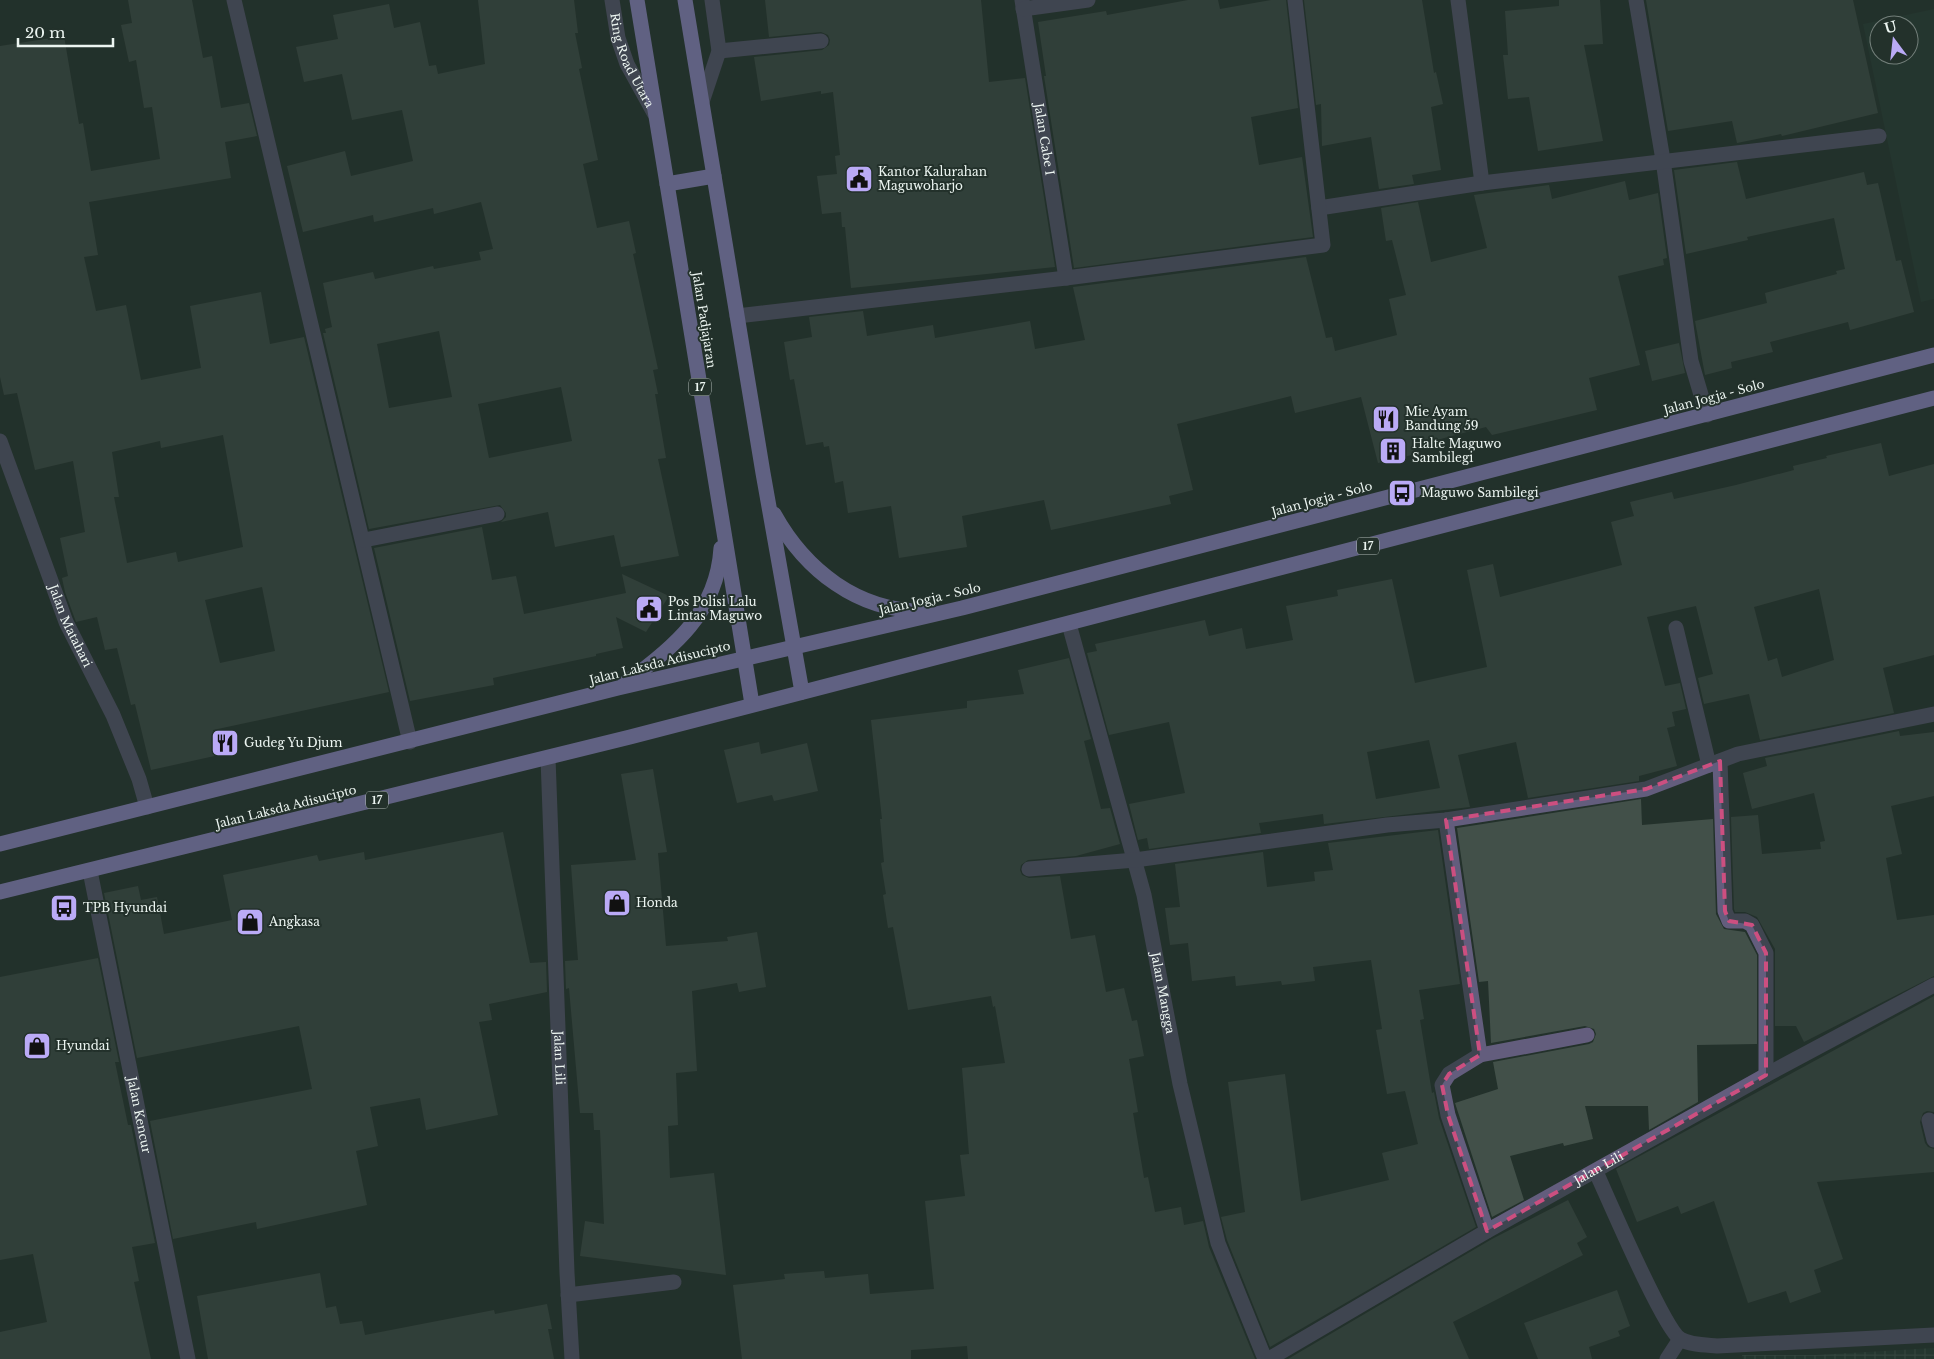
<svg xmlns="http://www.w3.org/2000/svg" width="1934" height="1359" font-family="'Libre Baskerville',serif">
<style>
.built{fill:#273c33;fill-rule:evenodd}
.industrial{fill:url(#industrial-grid)}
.building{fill:#425049;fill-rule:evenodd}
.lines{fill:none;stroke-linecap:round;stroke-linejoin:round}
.minor{stroke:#635d7d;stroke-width:15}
.highway{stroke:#ac9ceb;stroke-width:15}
.marked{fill:none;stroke:#cc4f80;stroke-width:4;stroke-dasharray:10 6;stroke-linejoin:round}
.labels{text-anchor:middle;stroke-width:4;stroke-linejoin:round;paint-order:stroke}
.shield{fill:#23312b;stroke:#b0bab6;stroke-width:1}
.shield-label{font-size:11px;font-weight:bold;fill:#ecf5f1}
.street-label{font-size:12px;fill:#ecf5f1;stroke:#23312b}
.poi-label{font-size:12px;fill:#ecf5f1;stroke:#23312b;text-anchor:start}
</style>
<defs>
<pattern id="industrial-grid" width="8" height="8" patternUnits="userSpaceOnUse" patternTransform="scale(1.25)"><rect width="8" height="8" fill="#273c33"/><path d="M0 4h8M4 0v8" fill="none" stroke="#465951"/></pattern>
</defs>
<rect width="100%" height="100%" fill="#23312b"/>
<path class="built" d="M1934,9v290l-13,3 -58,-278zM1879,25h30v30h-30z"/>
<polygon class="industrial" points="1934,1348 1934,1359 1743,1359 1742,1355 1816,1355"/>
<g class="building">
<path d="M128,0h64l11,58 9,-2 9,52 28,-5 8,33 -32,6 6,36 -142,24 9,53 -14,2 12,54 30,-6 15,75 60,-12 -11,-62 71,-14 9,52 34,-7 85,355 -176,38 6,25 -68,15 -16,-66 -4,1 -14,-57 -12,2 -8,-33 -21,5 -11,-30 -3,-14 6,-2 -8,-38 25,-6 -12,-71 -38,9 -18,-77 -13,2 -4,-18v-331l64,-10 15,88 4,-1 8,48 69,-12 -8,-52 -8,1 -8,-48 -7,2 -8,-37 11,-2zM223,435l20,112 -65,15 -2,-10 -49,11 -13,-66h5l-7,-45 48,-11 1,7zM262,587l13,64 -55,12 -15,-63z"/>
<path d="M478,0h96l4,33h-3l7,35 -3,1 19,91 -15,4 14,64 32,-7 7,32 -3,1 25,115 -5,1 5,24h-3l11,64 -8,1 21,97 -58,11 -7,-32 -59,12 -7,-35 -47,10 5,-5v-4l-6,-8 -131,24 -46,-196h3l-1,-4 7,-2 -9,-44 50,-11 2,7 58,-13 1,3 47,-9 -2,-8 14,-3 -12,-47 -47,12 -1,-6 -59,14 -1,-7 -70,17 -16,-66 58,-15 6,25 62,-15 -11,-51 -50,10 -10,-46 -38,8 -8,-35 42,-8 -5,-24 56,-11 5,24 26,-6 9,44 7,-1 2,9 47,-10zM439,331l13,66 -63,11 -12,-64zM561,387l11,54 -83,17 -11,-54z"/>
<polygon points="765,0 981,0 989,82 1025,78 1055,267 851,288 845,227 842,227 841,212 822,214 817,176 837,174 835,156 840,155 833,92 821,94 821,91 761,101 754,57 822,50 829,45 830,40 828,35 821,32 769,37"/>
<polygon points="1188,0 1218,0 1220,9 1271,0 1286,0 1298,108 1251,117 1259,165 1302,157 1313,237 1074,268 1044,76 1046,76 1038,22 1106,11 1107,15"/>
<polygon points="1304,0 1422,0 1434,73 1436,72 1443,104 1431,107 1441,170 1412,175 1414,184 1379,189 1371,137 1322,146 1321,104 1316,105"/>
<polygon points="1559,0 1600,0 1603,44 1584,45 1603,141 1538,151 1529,97 1508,99 1503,55 1508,55 1505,11 1559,6"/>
<polygon points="1646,0 1853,0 1878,113 1782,136 1781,134 1737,143 1732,121 1668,131"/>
<polygon points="1737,162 1746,199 1864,172 1867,185 1878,183 1896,261 1901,260 1914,312 1850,330 1848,322 1770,342 1773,352 1731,362 1732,368 1705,375 1695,321 1767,303 1765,293 1837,274 1836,271 1845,269 1834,218 1747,237 1748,240 1686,254 1674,170"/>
<polygon points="1625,181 1629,200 1658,193 1667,258 1663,259 1664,265 1618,276 1640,365 1589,378 1597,410 1492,435 1486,427 1414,446 1416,454 1378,463 1361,397 1295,413 1291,396 1177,424 1193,490 1169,496 1171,504 1051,530 1044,500 962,516 967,547 899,558 891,506 848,513 843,481 835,483 829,446 824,447 823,442 806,445 794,379 790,380 784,342 812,337 809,317 863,311 867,336 933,325 935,338 1030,321 1035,349 1085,340 1073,287 1306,257 1326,338 1332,337 1335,351 1397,335 1389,299 1406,295 1392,240 1386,241 1381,208 1418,202 1431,262 1487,248 1474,195 1549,185 1552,199"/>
<polygon points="1679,343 1685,373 1652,381 1645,351"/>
<path d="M1881,443l8,33 45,-12v191l-51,13 11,45 -134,27 -11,-46 -45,10 -6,-26 15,-4 -17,-68 -49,11 18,69 15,-3 6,26 -14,3 3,14 -8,2 10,38 -38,10v5l-111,17 -12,-56 -58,13 12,52 -146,17 -1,-10 -64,9 2,10 -112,16 -2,-11 -9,2 -9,-36 56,-11 -16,-71 -60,13 -22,-82 10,-2 -2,-7 110,-24 4,16 33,-8 4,21 47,-9 -7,-34 52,-10 -1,-6 55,-11 23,104 72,-16 -20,-97 26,-6 7,33 122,-32 -11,-43 23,-6 -4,-14 42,-10 2,7 62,-14 58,-15 -1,-4 34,-8 -1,-2zM1819,589l15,71 -52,17 -5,-19 -9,3 -14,-54zM1429,740l11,48 -64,11 -9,-47z"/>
<polygon points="482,527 492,580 516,576 524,614 626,593 622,574 669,596 646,632 616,617 623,648 596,654 596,656 493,678 494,685 410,701 374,548"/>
<polygon points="1069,658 1091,739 1084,741 1101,809 1110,808 1120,844 1076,856 1028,860 1021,865 1020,870 1022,875 1029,878 1060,876 1071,939 1095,935 1106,992 1124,988 1132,1021 1137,1020 1144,1056 1129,1059 1138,1112 1133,1113 1144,1178 1148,1177 1155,1212 1181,1207 1184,1225 1203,1221 1209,1247 1255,1359 968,1359 967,1346 911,1350 911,1359 742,1359 733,1285 785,1279 784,1274 824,1271 825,1278 868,1274 870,1294 934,1289 925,1201 965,1196 960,1155 969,1154 962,1068 1005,1063 995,1006 993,1007 991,996 908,1010 893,927 888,928 883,895 886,894 881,863 884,862 880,819 882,819 871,720 967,708 967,701 1024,694 1018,670"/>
<polygon points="1899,731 1900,736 1934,732 1934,796 1891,806 1902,854 1886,858 1897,920 1934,915 1934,976 1804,1042 1796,1026 1775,1026 1775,949 1757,917 1745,912 1735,912 1734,909 1731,817 1758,815 1762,854 1821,849 1820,842 1825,841 1814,793 1752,809 1743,773 1767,766 1765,758"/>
<polygon points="759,742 761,754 807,743 818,791 774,801 772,795 737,803 724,750"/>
<polygon points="653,769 667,852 658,853 666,946 728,941 727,937 757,932 766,987 739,992 737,983 692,991 697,1071 676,1073 678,1125 668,1126 670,1178 714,1173 726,1275 580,1256 585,1221 604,1224 600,1130 594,1130 593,1113 580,1113 569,988 566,989 565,961 578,960 571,865 636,860 621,774"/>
<polygon points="1641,799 1642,825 1713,819 1716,914 1724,929 1745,932 1757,955 1757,1044 1697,1045 1698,1102 1649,1130 1648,1106 1585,1106 1593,1139 1564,1146 1563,1143 1510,1156 1524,1200 1492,1217 1455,1103 1498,1089 1493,1062 1589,1044 1593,1042 1596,1034 1594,1029 1585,1026 1491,1043 1488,981 1479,982 1457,828"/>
<polygon points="1438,830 1460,984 1419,990 1424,1019 1420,1020 1432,1093 1434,1092 1439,1118 1476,1227 1270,1347 1227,1240 1221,1217 1245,1212 1228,1082 1285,1074 1301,1201 1389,1180 1382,1153 1418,1144 1405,1091 1387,1094 1376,1030 1382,1029 1371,960 1313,967 1315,981 1282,985 1281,981 1236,986 1235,976 1192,981 1188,943 1170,945 1165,908 1180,907 1175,864 1263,852 1267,887 1315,881 1314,872 1333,870 1328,843"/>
<polygon points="503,832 530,963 546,962 547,992 489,1004 492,1020 479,1022 498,1115 426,1130 420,1098 370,1107 378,1146 356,1151 367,1205 257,1229 256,1222 173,1239 150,1121 312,1089 299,1026 137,1058 104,893 138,886 141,900 157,897 164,934 232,920 223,875 317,855 319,861 364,852 365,860"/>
<polygon points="98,958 119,1062 115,1062 128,1125 131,1125 155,1243 132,1247 139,1281 134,1282 151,1359 0,1359 0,1332 47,1322 33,1254 0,1260 0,977"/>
<polygon points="1934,996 1934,1112 1927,1111 1923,1113 1920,1122 1925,1143 1928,1147 1934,1149 1934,1172 1817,1182 1843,1259 1814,1270 1821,1292 1790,1303 1786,1291 1748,1303 1714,1201 1681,1214 1678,1206 1637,1222 1616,1169"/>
<polygon points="1568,1200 1587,1237 1577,1243 1583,1255 1453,1322 1469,1359 1288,1359 1492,1239"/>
<polygon points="320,1273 326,1308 336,1306 340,1324 362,1321 365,1335 494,1310 495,1314 547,1304 552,1329 548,1329 554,1359 208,1359 197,1296"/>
<polygon points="1617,1290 1630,1326 1618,1331 1620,1336 1589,1347 1592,1359 1538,1359 1524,1323"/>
</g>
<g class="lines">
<g class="minor">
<polyline points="234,0 410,742"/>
<path id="s1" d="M612,0l6,38 9,26 27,49"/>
<path id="s2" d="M1022,0l44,278"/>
<polyline points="1458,0 1482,183"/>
<polyline points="1636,0 1663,160 1691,361 1707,415"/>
<polyline points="1023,9 1088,0"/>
<polyline points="719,51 821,41"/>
<polyline points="702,102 719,51 712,0"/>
<polyline points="1319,208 1482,183 1879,136"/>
<polyline points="737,316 1066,278 1323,245 1295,0"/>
<path id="s3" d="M0,441l66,181 47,93 26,64 8,28"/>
<polyline points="364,540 497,514"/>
<path id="s4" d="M1069,624l75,271 36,189 38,159 47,116"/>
<polyline points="1676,628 1709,765"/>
<path id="s5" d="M548,758l19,515 5,86"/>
<polyline points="1720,761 1725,911 1729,921 1745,921 1752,925 1766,953 1766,1075"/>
<polyline points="1446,820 1480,1055"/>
<polyline points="1029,869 1135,860 1387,825 1446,820 1646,789 1738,754 1934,714"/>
<path id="s6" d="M90,871l98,488"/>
<polyline points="1929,1120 1934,1140"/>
<path d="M1596,1172c12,26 67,155 84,167 10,6 26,6 37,7l217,-11"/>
<polyline points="1487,1231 1448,1115 1442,1085 1449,1074 1480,1055 1587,1035"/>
<polyline points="568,1295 674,1282"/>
<path id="s7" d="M1269,1359l218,-128 279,-156 168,-90"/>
<polyline points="1667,1359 1680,1339"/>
</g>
<g class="highway">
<polyline points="637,0 752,704"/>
<polyline points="685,0 763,473 802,692"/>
<polyline points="667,184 714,176"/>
<path d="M774,514c31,56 84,98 151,97"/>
<path d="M625,683c49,-35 92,-71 96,-135"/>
<polyline points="0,844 618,688 962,608 1934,355"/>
<polyline points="0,892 630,737 1934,398"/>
</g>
</g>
<path d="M0 0H1934V1359H0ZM1720,761l5,150 4,10 23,4 14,28v122l-279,156 -39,-116 -6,-30 7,-11 31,-19 -34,-235 200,-31z" fill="#23312b" fill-opacity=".55" fill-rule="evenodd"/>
<path class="marked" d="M1720,761l5,150 4,10 23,4 14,28v122l-279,156 -39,-116 -6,-30 7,-11 31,-19 -34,-235 200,-31z"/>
<defs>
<g id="civic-square" transform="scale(1.4375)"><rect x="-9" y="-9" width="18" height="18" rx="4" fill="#baaaf6" stroke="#23312b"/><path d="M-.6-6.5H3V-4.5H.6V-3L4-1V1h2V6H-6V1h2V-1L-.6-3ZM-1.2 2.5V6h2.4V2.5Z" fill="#111"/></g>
<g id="restaurant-square" transform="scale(1.4375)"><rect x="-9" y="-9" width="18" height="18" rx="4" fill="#baaaf6" stroke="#23312b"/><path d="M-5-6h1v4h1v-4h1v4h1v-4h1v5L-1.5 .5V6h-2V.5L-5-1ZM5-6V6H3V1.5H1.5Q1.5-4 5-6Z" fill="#111"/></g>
<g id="building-square" transform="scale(1.4375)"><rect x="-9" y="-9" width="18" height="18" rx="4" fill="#baaaf6" stroke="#23312b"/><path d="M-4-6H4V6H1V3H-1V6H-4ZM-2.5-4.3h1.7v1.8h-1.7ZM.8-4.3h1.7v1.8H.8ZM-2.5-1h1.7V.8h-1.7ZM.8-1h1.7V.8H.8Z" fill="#111"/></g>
<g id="bus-square" transform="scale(1.4375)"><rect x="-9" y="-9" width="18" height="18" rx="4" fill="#baaaf6" stroke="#23312b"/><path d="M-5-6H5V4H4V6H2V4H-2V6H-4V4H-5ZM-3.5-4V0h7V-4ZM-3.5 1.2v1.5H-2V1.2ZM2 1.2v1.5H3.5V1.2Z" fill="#111"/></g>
<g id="shop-square" transform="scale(1.4375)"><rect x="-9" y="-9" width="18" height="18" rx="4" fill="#baaaf6" stroke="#23312b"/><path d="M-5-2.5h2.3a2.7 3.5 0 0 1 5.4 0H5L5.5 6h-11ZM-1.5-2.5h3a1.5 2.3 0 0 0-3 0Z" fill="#111"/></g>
</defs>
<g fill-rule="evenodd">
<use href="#civic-square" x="859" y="179"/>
<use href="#restaurant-square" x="1386" y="419"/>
<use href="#building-square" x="1393" y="451"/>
<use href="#bus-square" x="1402" y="493"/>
<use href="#civic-square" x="649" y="609"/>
<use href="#restaurant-square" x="225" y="743"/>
<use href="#shop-square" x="617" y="903"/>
<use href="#bus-square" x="64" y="908"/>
<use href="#shop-square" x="250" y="922"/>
<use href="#shop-square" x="37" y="1046"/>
</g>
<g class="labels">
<g class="shield">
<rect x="689" y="378.5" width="22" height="17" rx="4"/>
<rect x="1357" y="537.5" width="22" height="17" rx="4"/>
<rect x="366" y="791.5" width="22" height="17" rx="4"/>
</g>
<g class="shield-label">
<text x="700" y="391">17</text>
<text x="1368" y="550">17</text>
<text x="377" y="804">17</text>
</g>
<g class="street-label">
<text dy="4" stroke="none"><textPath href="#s1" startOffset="64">Ring Road Utara</textPath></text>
<text dy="4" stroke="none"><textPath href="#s2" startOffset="141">Jalan Cabe I</textPath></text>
<text transform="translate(704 320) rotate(81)" y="4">Jalan Padjajaran</text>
<text transform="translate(1714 397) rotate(-15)" y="4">Jalan Jogja - Solo</text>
<text transform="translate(1322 499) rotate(-15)" y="4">Jalan Jogja - Solo</text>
<text transform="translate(930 599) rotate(-13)" y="4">Jalan Jogja - Solo</text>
<text dy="4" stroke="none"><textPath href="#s3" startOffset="198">Jalan Matahari</textPath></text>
<text transform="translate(660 663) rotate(-14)" y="4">Jalan Laksda Adisucipto</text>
<text transform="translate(286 807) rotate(-14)" y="4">Jalan Laksda Adisucipto</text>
<text dy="4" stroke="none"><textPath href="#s4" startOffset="381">Jalan Mangga</textPath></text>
<text dy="4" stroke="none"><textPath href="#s5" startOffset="300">Jalan Lili</textPath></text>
<text dy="4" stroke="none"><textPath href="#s6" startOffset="249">Jalan Kencur</textPath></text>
<text dy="4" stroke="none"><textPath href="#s7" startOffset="381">Jalan Lili</textPath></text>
</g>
<g class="poi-label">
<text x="878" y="176">Kantor Kalurahan<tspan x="878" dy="14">Maguwoharjo</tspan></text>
<text x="1405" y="416">Mie Ayam<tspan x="1405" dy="14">Bandung 59</tspan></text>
<text x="1412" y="448">Halte Maguwo<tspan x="1412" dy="14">Sambilegi</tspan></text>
<text x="1421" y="497">Maguwo Sambilegi</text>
<text x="668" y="606">Pos Polisi Lalu<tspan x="668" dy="14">Lintas Maguwo</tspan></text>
<text x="244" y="747">Gudeg Yu Djum</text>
<text x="636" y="907">Honda</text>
<text x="83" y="912">TPB Hyundai</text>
<text x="269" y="926">Angkasa</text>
<text x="56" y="1050">Hyundai</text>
</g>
</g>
<g transform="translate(1894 40) rotate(345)"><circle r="24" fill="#23312b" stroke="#737f7a"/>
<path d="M0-4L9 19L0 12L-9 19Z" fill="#baaaf6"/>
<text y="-8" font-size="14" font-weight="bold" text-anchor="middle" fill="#ecf5f1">U</text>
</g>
<path d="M18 38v8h95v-8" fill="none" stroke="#ecf5f1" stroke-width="2.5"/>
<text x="25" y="38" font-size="15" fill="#ecf5f1" stroke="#23312b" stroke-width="4" paint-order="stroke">20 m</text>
</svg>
